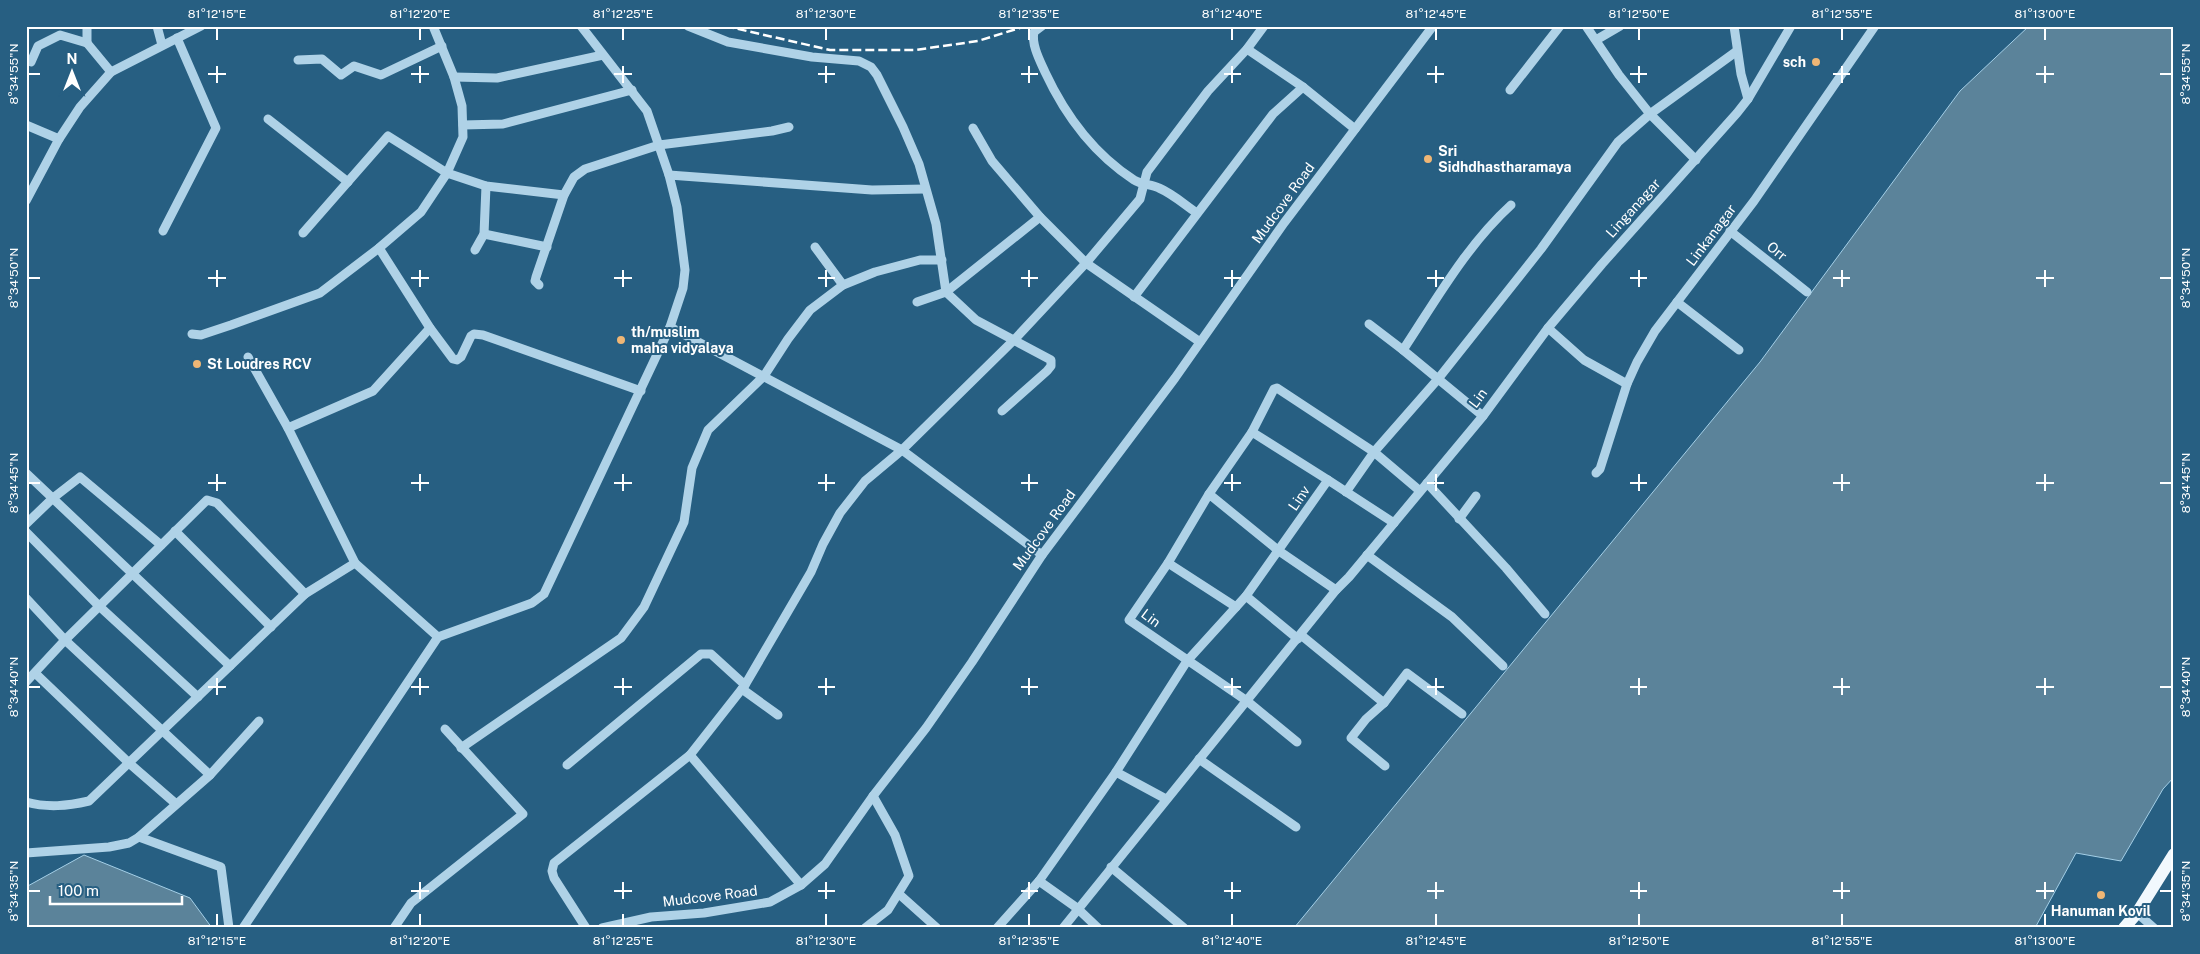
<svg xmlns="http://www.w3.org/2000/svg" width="2200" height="954" font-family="'Public Sans',sans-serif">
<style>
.water{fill:#5b839a;stroke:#a4cfe7}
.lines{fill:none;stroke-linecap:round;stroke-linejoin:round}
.minor{stroke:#afd2e7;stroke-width:9}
.major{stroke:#f1f8fd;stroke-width:12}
.rail{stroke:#fff;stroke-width:2.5;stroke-dasharray:9 4;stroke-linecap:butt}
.ticks{fill:none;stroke:#fff;stroke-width:2}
.poi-dot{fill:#efb675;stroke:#275f82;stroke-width:2}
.labels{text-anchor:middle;stroke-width:4;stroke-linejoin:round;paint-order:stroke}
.poi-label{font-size:14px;font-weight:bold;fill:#fff;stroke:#275f82;text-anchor:start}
.street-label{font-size:14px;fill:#fff;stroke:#275f82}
.neatline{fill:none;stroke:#fff;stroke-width:2}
.ticks-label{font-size:12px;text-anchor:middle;fill:#fff}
</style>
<rect width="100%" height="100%" fill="#275f82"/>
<g class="water">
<polygon points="2029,26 2174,26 2174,777 2163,789 2121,861 2076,853 2035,928 1294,928 1760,362 1960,91"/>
<polygon points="84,855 190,898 212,928 26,928 26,887"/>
</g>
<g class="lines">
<g class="minor">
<polyline points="87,26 87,43"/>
<polyline points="157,26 162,45"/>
<polyline points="688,26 728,42 812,57 859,61 871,67 877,75 903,127 919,164 936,224 946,292 976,320 1051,360 1051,366 1047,371 1002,411"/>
<path d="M1042,26l-8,6c-3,12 6,29 11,40 20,43 49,82 89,108 8,5 17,4 25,8 14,6 26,17 38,25"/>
<polyline points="1586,26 1619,75 1650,114 1696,160"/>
<polyline points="1734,26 1741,74 1748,99"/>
<polyline points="1596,40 1620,26"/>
<polyline points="1247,49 1303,87 1355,129"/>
<polyline points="298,60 322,59 341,75 354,66 381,75 442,46"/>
<polyline points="31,62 38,46 60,35 87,43 111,72"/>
<polyline points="454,77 497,78 603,55"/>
<polyline points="1510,90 1560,26"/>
<polyline points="268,119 348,182"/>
<polyline points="26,125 59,139"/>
<polyline points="463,125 503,124 632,90"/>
<polyline points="973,128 992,161 1040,217 1086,263 1200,342"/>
<polyline points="669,175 872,190 925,189"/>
<polyline points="26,201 59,139 80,107 111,72 201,26"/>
<polyline points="163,231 216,128 177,38"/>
<polyline points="1730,231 1807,292"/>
<polyline points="303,233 388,136 447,173 486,186 564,195"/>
<polyline points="484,234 547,247"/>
<polyline points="815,247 843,285"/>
<polyline points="379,248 430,328 453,359 457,360 461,357 471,336 474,334 483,335 641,391"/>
<polyline points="475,250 484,234 486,186"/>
<polyline points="539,285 535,281 536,277 564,195 574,177 585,169 659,145 772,131 789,127"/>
<polyline points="1134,297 1273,114 1303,87"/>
<polyline points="917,302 946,292 1040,217"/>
<polyline points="1677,302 1739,350"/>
<polyline points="1369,324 1403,350"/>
<polyline points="670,327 902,450 1042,555"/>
<polyline points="1548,328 1584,360 1627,384"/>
<polyline points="192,334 201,335 231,325 320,293 379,248 421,212 447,173 463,137 462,106 454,77 433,26"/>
<polyline points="248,357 288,428 355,563 438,637"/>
<path d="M1483,416l-80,-66c33,-50 64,-105 108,-145"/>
<polyline points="288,428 373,391 430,328"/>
<polyline points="1252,432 1274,389 1277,388 1374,452 1346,492"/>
<polyline points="26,473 230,666"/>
<polyline points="1596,473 1600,469 1627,384 1637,362 1655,331 1754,201 1875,26"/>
<polyline points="1427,483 1506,568 1545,614"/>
<polyline points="1420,491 1374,452 1438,379 1541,249 1618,142 1650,114 1737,51"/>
<polyline points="1209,494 1252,432 1328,480"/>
<polyline points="1459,519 1476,496"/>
<polyline points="26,524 53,498 80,477 161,545"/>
<polyline points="175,531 271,627"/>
<polyline points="26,532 99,606 198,697"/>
<polyline points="1367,555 1452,617 1503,666"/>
<polyline points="1168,563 1236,607"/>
<polyline points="1246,596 1298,639"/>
<polyline points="26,598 65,640 210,775"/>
<polyline points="1301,635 1384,703 1366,719 1351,738 1385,766"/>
<polyline points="35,673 129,763 175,803"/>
<polyline points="26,682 65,640 207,500 217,503 305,594"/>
<polyline points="742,689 778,715"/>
<polyline points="1384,703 1407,673 1462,714"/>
<polyline points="1297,742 1247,701 1129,620 1168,563 1209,494 1279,551 1336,590"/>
<polyline points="461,748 621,638 644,607 684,522 692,468 708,430 764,376 788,339 810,310 843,285 875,272 920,260 942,260"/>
<polyline points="690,755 801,885"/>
<polyline points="1199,759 1296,827"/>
<polyline points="567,765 701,654 711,654 745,685"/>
<polyline points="1166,799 1116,772 1187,661 1246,596 1328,480 1394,523"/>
<path d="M26,802c22,6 41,4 63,-1l216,-207 50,-31"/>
<polyline points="139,837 210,775 259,721"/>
<polyline points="26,853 109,847 129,843 139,837 221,867 229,928"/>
<polyline points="1111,867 1184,928"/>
<polyline points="1039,881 1077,908 1098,928"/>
<polyline points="899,894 937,928"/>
<polyline points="2137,913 2154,928"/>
<polyline points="243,928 438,637 532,603 544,594 670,327 683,288 685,270 677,207 669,175 647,111 581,26"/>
<polyline points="394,928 411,903 523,814 445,729"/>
<polyline points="586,928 554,878 552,871 554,863 690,755 745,685 811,572 823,544 840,513 865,481 902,450 1015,339 1086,263 1140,199 1147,172 1208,91 1247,49 1264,26"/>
<polyline points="602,928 651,917 704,913 770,902 801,885 825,864 873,796 926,728 972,662 1042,555 1175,378 1284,223 1433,26"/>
<polyline points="865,928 888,910 909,876 895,835 873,796"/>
<polyline points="997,928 1039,881 1116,772"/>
<polyline points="1063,928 1336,590 1349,577 1483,416 1548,328 1602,264 1737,113 1748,99 1791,26"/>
</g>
<polyline class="major" points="2124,928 2137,913 2174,854"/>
<polyline class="rail" points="725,26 830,50 915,50 978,41 1026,26"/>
</g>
<path class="ticks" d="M217,28v12M420,28v12M623,28v12M826,28v12M1029,28v12M1232,28v12M1436,28v12M1639,28v12M1842,28v12M2045,28v12M217,66v17M420,66v17M623,66v17M826,66v17M1029,66v17M1232,66v17M1436,66v17M1639,66v17M1842,66v17M2045,66v17M28,74h12M208,74h18M411,74h18M614,74h18M818,74h17M1021,74h17M1224,74h17M1427,74h17M1630,74h17M1833,74h17M2036,74h18M2160,74h12M217,270v17M420,270v17M623,270v17M826,270v17M1029,270v17M1232,270v17M1436,270v17M1639,270v17M1842,270v17M2045,270v17M28,278h12M208,278h18M411,278h18M614,278h18M818,278h17M1021,278h17M1224,278h17M1427,278h17M1630,278h17M1833,278h17M2036,278h18M2160,278h12M217,474v17M420,474v17M623,474v17M826,474v17M1029,474v17M1232,474v17M1436,474v17M1639,474v17M1842,474v17M2045,474v17M28,483h12M208,483h18M411,483h18M614,483h18M818,483h17M1021,483h17M1224,483h17M1427,483h17M1630,483h17M1833,483h17M2036,483h18M2160,483h12M217,678v17M420,678v17M623,678v17M826,678v17M1029,678v17M1232,678v17M1436,678v17M1639,678v17M1842,678v17M2045,678v17M28,687h12M208,687h18M411,687h18M614,687h18M818,687h17M1021,687h17M1224,687h17M1427,687h17M1630,687h17M1833,687h17M2036,687h18M2160,687h12M420,882v17M623,882v17M826,882v17M1029,882v17M1232,882v17M1436,882v17M1639,882v17M1842,882v17M2045,882v17M28,891h12M411,891h18M614,891h18M818,891h17M1021,891h17M1224,891h17M1427,891h17M1630,891h17M1833,891h17M2036,891h18M2160,891h12M217,914v12M420,914v12M623,914v12M826,914v12M1029,914v12M1232,914v12M1436,914v12M1639,914v12M1842,914v12M2045,914v12"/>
<g class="poi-dot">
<circle cx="1816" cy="62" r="5"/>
<circle cx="1428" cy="159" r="5"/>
<circle cx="621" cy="340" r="5"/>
<circle cx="197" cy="364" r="5"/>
<circle cx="2101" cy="895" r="5"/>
</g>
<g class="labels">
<g class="poi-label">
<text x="1806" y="67" text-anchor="end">sch</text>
<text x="1438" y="156">Sri<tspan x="1438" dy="16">Sidhdhastharamaya</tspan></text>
<text x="631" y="337">th/muslim<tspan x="631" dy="16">maha vidyalaya</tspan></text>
<text x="207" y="369">St Loudres RCV</text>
<text x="2101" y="916" text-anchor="middle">Hanuman Kovil</text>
</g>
<g class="street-label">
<text transform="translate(1283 203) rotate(-54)" y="5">Mudcove Road</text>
<text transform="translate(1633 208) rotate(-48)" y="5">Linganagar</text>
<text transform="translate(1711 235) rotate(-53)" y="5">Linkanagar</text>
<text transform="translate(1777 251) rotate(39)" y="5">Orr</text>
<text transform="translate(1478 398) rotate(-53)" y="5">Lin</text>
<text transform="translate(1299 498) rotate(-56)" y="5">Linv</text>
<text transform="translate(1044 530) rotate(-54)" y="5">Mudcove Road</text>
<text transform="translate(1151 618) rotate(37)" y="5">Lin</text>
<text transform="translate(710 896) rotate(-7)" y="5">Mudcove Road</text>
</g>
</g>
<rect width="2200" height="954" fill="none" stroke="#275f82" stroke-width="55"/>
<g transform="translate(72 72)" stroke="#275f82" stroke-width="4" paint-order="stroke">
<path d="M0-4L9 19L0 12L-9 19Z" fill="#ffffff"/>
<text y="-8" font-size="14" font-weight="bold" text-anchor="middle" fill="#ffffff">N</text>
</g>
<path d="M50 896v8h132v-8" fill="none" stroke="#ffffff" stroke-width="2.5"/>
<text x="58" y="896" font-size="15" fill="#ffffff" stroke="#275f82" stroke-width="4" paint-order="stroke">100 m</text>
<rect x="28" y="28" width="2144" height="898" class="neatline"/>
<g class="ticks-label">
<text x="217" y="18">81°12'15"E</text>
<text x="420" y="18">81°12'20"E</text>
<text x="623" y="18">81°12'25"E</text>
<text x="826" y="18">81°12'30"E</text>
<text x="1029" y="18">81°12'35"E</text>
<text x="1232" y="18">81°12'40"E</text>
<text x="1436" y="18">81°12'45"E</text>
<text x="1639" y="18">81°12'50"E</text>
<text x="1842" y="18">81°12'55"E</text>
<text x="2045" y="18">81°13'00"E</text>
<text transform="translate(14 74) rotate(-90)" y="4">8°34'55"N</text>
<text transform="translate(2186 74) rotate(-90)" y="4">8°34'55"N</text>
<text transform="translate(14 278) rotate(-90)" y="4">8°34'50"N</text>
<text transform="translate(2186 278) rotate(-90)" y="4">8°34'50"N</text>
<text transform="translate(14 483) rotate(-90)" y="4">8°34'45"N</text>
<text transform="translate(2186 483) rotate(-90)" y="4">8°34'45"N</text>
<text transform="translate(14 687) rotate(-90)" y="4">8°34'40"N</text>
<text transform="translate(2186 687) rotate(-90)" y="4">8°34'40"N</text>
<text transform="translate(14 891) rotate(-90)" y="4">8°34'35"N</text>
<text transform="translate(2186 891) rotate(-90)" y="4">8°34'35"N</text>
<text x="217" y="945">81°12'15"E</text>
<text x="420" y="945">81°12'20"E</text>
<text x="623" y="945">81°12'25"E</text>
<text x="826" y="945">81°12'30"E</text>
<text x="1029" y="945">81°12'35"E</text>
<text x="1232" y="945">81°12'40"E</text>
<text x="1436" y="945">81°12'45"E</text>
<text x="1639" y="945">81°12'50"E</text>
<text x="1842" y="945">81°12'55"E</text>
<text x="2045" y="945">81°13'00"E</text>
</g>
</svg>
